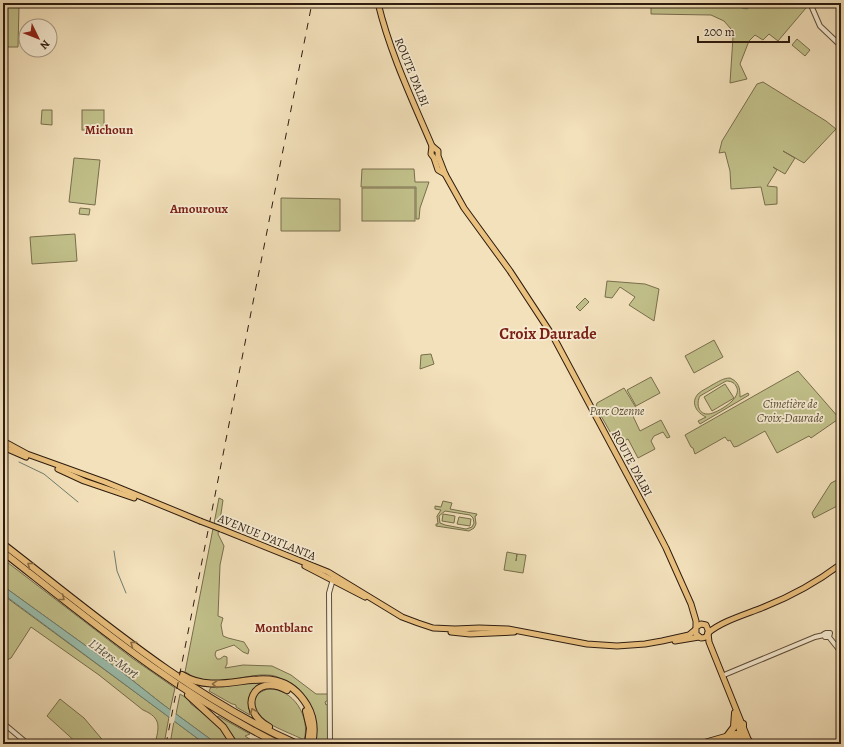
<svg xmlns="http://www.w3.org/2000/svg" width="844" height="747" font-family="Alegreya,serif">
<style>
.green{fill:#c2c18b;stroke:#786e4d;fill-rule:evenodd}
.water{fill:#9bbead;stroke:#6f7d6e}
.pier{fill:#f3e1bb}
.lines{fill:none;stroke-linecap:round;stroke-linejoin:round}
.stream{stroke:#6f7d6e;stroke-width:1}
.minor-casing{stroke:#5e4d3a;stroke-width:6}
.major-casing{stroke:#2d1c0f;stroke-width:7}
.highway-casing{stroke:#2d1c0f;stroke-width:8}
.minor{stroke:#f7ecd3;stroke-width:4}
.major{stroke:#eac07e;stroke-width:5}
.highway{stroke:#eac07e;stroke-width:6}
.rail{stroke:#2d1c0f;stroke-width:1;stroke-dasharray:7 7;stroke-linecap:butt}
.major-bridge-casing{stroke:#2d1c0f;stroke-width:7;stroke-linecap:butt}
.major-bridge{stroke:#eac07e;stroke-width:5}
.oneway{stroke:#8c6e46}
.labels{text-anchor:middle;stroke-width:3.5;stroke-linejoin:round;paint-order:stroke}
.street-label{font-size:12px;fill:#2d1c0f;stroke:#f7ecd3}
.park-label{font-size:12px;font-style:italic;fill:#5a4e34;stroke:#f7ecd3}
.neighbourhood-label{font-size:13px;font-weight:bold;fill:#7a1f14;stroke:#f7ecd3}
.water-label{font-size:13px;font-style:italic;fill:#4e4d3e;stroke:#f7ecd3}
.district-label{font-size:16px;font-weight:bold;fill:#7a1f14;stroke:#f7ecd3}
</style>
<rect width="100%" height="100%" fill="#f3e1bb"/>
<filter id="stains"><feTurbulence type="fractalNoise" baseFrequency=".005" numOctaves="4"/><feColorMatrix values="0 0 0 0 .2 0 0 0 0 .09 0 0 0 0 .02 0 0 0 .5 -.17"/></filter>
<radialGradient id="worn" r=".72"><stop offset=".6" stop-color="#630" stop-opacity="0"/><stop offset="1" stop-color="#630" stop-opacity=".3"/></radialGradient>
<g class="green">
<polygon points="631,3 672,3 675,7 683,3 805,3 806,8 778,41 769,34 763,40 755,35 749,41 740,64 747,79 730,83 733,37 731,29 724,21 711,15 651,14 651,7 631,6"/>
<polygon points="3,4 18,5 19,6 18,47 3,47"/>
<polygon points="797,39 810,50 805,56 792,45"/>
<polygon points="763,82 826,121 836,129 804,163 783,151 795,158 785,174 773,167 777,170 767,186 777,187 777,204 765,205 761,187 731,189 730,171 725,152 719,153 722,141 757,84"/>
<polygon points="42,110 52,110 52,125 41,124"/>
<rect x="82" y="110" width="22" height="20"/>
<polygon points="74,158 100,160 95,205 69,202"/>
<polygon points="362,169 414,169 415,182 429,182 420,208 419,219 416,219 416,187 361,187"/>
<rect x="362" y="188" width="53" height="33"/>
<polygon points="281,198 340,199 340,231 281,231"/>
<polygon points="80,208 90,209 89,215 79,214"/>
<polygon points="75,234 77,261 32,264 30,237"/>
<polygon points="607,281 645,284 659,289 654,321 629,305 635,297 620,287 612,298 605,297"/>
<polygon points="585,298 589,302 580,311 576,307"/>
<polygon points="714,340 723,357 694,373 685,356"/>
<polygon points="431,354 434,364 420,369 421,355"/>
<polygon points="798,371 839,418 837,420 811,438 809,436 777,453 765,431 738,446 734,447 730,440 728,441 725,437 695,454 693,448 691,447 685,435"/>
<polygon points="651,377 660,393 636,406 627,390"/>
<path d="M730,378c9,4 10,10 10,19l8,-4 1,2 -49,29 -2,-3 8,-4c-9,-4 -16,-14 -8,-23 4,-4 10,-6 14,-9 6,-3 11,-7 18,-7zM726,381c4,0 8,1 10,5 8,12 -19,27 -27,28 -11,1 -13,-11 -9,-18z"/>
<polygon points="725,384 734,398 712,411 704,397"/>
<polygon points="624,388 638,411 632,414 640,431 661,420 670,437 667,438 663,432 654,436 651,441 655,449 638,458 628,439 617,444 596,407 597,403"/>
<polygon points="841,478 841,504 814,518 812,513 831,483"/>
<path d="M219,498l4,2 -5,34 6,12 -4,19 -2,51 5,2 -2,7 2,11 5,2 16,4 5,8 -1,4 -5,-2 -9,-7 -18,6 -1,4 2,4h3l4,-3 3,1v7l-2,4 18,-3 29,1 19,9 25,19h12v6l-3,2 1,3 2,-1v40h-8l-5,-2c4,-20 1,-25 -12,-39 -6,-7 -13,-16 -20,-23 -17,-13 -50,3 -69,1 -6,0 -15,-2 -21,-4 -3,-2 -5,-4 -8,-5z"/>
<path d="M443,501l9,2 -2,6 27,5 -1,2h-1l1,8 -2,4 -5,3 -33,-5v-2h2l-1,-8 4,-6 -6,-1v-3l6,1zM445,511l25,4 3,3 1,5 -2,4 -6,2 -21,-4 -5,-2 -1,-7z"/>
<polygon points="443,514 455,516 454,523 442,521"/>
<polygon points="459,517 471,519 470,526 457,524"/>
<polygon points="507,552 517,554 516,561 517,554 526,555 523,573 504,570"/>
<polygon points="3,559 132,658 175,688 170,710 118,669 3,586"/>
<path d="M3,595l166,122 -5,27h-9c4,-17 7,-26 -12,-34l-44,-35 -68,-48 -20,31 -4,2 -4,-3z"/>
<polygon points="259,681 260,685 249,703 250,715 236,707 236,705 233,704 232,704 209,691 211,687 223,687"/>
<path d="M268,689c25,-1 43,28 36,51 -11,-6 -44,-17 -49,-29 -1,-2 -1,-8 -1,-10 1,-7 8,-10 14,-12z"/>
<polygon points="180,694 188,699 191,704 217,724 223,731 231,744 217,744 176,714"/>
<polygon points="60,699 84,718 106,744 78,744 47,716"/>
<polygon points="218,716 250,734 245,736 257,744 237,744 231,733 217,717"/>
<polygon points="174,721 205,744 170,744"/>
</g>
<g class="water">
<polygon points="733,3 755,3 747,9 742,8"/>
<polygon points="3,586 118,669 161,703 217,744 205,744 3,594"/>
</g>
<polygon class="pier" points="171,708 176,711 174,723 169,720"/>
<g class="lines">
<g class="stream">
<polyline points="19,462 44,474 78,502"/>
<polyline points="114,551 117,571 126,593"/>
</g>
<g class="minor-casing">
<g id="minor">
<polyline points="810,3 820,26 841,46"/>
<polyline points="829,637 830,633 826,633 824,634 825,637 829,637 841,652"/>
<polyline points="724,675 815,637 824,635"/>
<polyline points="3,723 28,744"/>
<polyline points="330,744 329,593 333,579"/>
</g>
</g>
<g class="major-casing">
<g id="major">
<path d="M378,3c12,50 34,96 54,143l6,5v5l7,18 19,34 46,63 44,67 99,185 13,25 25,56 5,17v13l5,4c5,0 8,-3 7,-8l-2,-5 -5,-1 -5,3"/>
<polyline points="432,146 431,154 434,158 438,170 445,174"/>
<polyline points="3,441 27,454 105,482 200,521"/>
<polyline points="3,447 26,457"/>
<polyline points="58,469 84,481 134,498"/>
<polyline points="221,529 328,572 402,617 418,623 433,628 455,629 479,628 508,629 587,644 617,646 645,644 662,641 689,635 695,630"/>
<polyline points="305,566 365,597"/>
<polyline points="451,632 470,634 514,632"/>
<path d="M708,633c14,-12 39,-19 56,-26 28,-11 53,-25 77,-43"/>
<polyline points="708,633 709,642 750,744"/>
<polyline points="675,641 699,637"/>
<polyline points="736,717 743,744"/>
</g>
</g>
<g class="highway-casing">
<g id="highway">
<path d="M3,544c93,72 185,152 294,200"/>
<path d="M3,552c88,69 175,142 276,192"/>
<path d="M182,675c44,27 93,-23 125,30 7,12 8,26 5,39"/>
<polyline points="188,695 223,727 234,744"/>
<polyline points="306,711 310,728 308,744"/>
<path d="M269,727c-33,-18 -15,-55 18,-37"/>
<polyline points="728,735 734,727 735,713"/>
<polyline points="730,742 735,742 742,744"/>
<polyline points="701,744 736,734 743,735 749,741"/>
<polyline points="721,744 737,738 743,731 743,724"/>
</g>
</g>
<use href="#minor" class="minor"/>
<use href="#major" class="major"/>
<use href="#highway" class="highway"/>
<polyline class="rail" points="166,744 312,3"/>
<g class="major-bridge-casing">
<polyline id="major-bridge" points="200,521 221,529"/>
</g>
<use href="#major-bridge" class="major-bridge"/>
</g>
<defs><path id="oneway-chevron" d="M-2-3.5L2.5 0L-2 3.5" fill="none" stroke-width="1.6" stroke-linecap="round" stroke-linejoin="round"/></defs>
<g class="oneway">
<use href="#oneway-chevron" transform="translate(30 565) rotate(-142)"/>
<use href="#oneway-chevron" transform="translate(62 598) rotate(38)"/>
<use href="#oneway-chevron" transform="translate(133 644) rotate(-143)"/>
<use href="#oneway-chevron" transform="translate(215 684) rotate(-177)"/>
<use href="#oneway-chevron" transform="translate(253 711) rotate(-112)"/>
</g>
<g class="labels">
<g class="street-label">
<text transform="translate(412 72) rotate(68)" y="4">ROUTE D'ALBI</text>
<text transform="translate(632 463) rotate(62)" y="4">ROUTE D'ALBI</text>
<text transform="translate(267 537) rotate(22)" y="4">AVENUE D'ATLANTA</text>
</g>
<g class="park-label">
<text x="790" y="408">Cimetière de<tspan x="790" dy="14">Croix-Daurade</tspan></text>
<text x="617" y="415">Parc Ozenne</text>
</g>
<g class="neighbourhood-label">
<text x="109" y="134">Michoun</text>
<text x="199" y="213">Amouroux</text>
<text x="284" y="632">Montblanc</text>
</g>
<g class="water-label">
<text transform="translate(114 658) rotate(36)" y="5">L'Hers-Mort</text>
</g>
<g class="district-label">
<text x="548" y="339">Croix Daurade</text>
</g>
</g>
<rect width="844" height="747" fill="none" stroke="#f3e1bb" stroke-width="16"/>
<rect x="4" y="4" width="836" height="739" fill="none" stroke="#2d1c0f" stroke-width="2"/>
<rect x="8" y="8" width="828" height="731" fill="none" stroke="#2d1c0f"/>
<g transform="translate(38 38) rotate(133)"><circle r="19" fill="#f7ecd3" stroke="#a69985"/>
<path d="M0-3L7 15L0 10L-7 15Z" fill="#8f2418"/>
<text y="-6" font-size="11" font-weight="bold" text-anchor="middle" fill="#2d1c0f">N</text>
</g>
<path d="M698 36v6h91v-6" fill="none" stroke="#2d1c0f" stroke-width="2"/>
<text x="704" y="36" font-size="12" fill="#2d1c0f" stroke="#f7ecd3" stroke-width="3" paint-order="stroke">200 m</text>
<rect width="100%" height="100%" filter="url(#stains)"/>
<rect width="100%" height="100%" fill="url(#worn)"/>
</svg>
